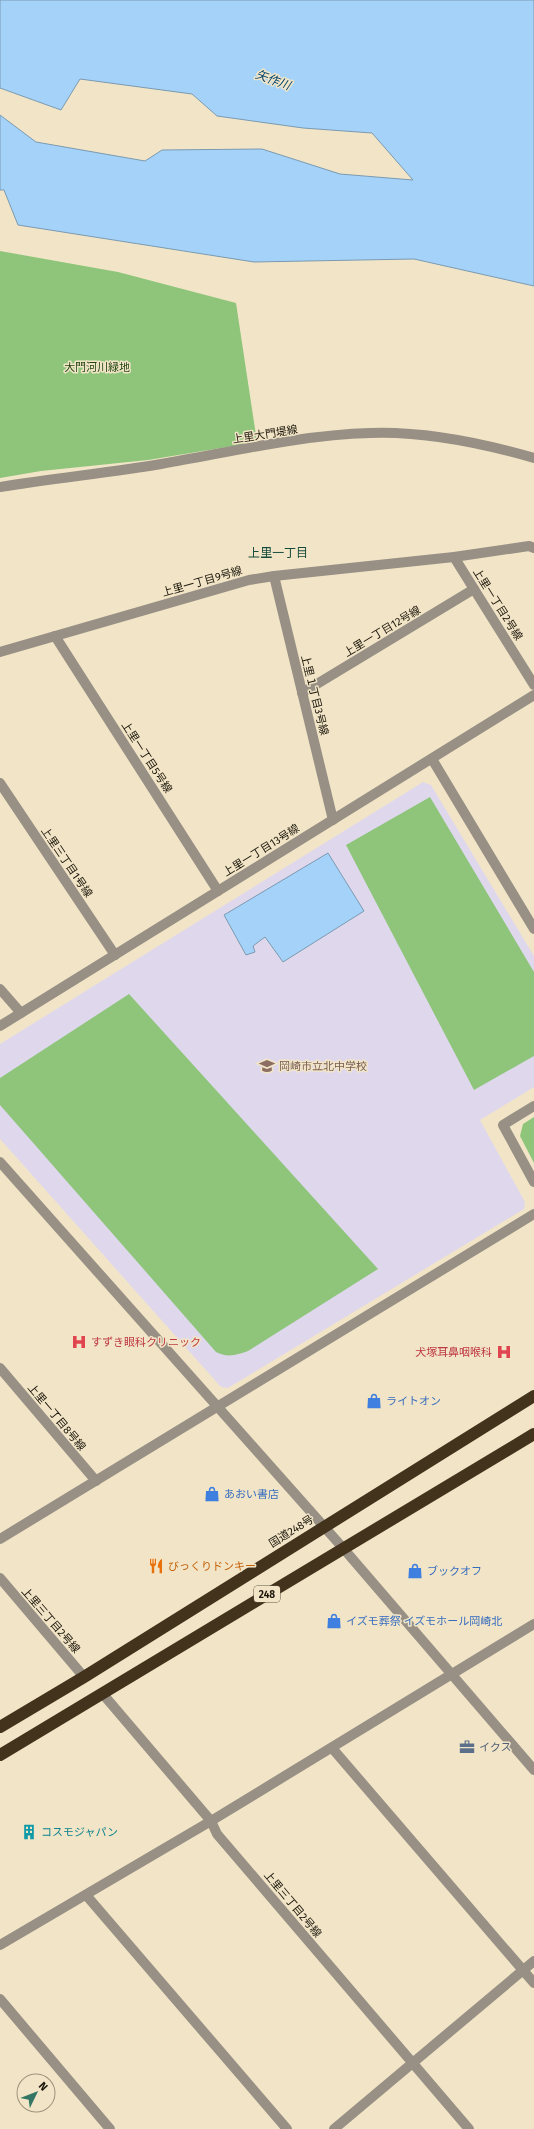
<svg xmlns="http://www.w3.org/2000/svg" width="534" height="2129" font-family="'Fira Sans','Noto Sans JP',sans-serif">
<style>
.education{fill:#dfd8ed}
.green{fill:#8ec57b}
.water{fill:#a4d2f8;stroke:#7b9ab1}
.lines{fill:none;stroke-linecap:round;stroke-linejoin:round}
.minor{stroke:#989085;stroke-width:10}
.highway{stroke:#43321c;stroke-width:12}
.labels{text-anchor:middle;stroke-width:3;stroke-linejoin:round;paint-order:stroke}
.shield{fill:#f2e5c7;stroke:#5c5443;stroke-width:1}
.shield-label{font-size:10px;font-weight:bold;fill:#1b160b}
.park-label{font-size:11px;fill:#214612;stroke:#f2e5c7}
.street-label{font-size:11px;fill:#1b160b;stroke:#f2e5c7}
.education-label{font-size:11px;fill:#785e54;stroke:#f2e5c7;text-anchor:start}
.health-label{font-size:11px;fill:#be3a42;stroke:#f2e5c7;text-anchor:start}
.shop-label{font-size:11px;fill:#366cbe;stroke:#f2e5c7;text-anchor:start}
.food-label{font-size:11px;fill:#c56008;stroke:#f2e5c7;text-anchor:start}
.service-label{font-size:11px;fill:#4e5e75;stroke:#f2e5c7;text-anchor:start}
.culture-label{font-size:11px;fill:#0d838f;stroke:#f2e5c7;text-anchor:start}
.water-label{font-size:12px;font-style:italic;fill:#03446d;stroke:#f2e5c7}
.neighbourhood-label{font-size:12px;fill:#154a3c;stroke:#f2e5c7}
</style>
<rect width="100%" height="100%" fill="#f2e5c7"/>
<polygon class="education" points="423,782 431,785 534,956 534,1087 480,1120 525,1202 524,1209 228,1388 221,1387 0,1139 0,1044"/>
<g class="green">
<polygon points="0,251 118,272 236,303 257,442 148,460 41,471 0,478"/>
<polygon points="430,797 534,972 534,1056 474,1090 346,845"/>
<path d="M129,994l249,275 -130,82c-11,4 -21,7 -32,1l-216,-247v-27z"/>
<polygon points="534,1117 534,1163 520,1136 523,1124"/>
</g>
<g class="water">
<polygon points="0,0 534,0 534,286 414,259 254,262 18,225 4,190 0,190 0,115 36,142 145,161 162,150 262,149 340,174 413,180 372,133 303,128 217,116 192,94 80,79 61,110 0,88"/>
<polygon points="328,853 364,911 283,962 265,937 253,946 255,952 246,955 224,915"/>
</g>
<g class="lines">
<g class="minor">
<path d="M0,487c54,-9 108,-14 161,-23 70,-12 139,-29 209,-31 55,-2 112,10 164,25"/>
<polyline points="454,557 534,685"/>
<polyline points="274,576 333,820"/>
<polyline points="55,636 218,891"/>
<polyline points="0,652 249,580 274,576 454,557 529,546 534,548"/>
<polyline points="302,693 474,589"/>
<polyline points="432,759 534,929"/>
<polyline points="0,783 115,955"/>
<polyline points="0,989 21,1013"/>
<polyline points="0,1026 534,695"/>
<polyline points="534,1106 503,1125 534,1182"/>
<polyline points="0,1162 343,1548 534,1770"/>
<polyline points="0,1368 96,1481"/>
<polyline points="0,1539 534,1214"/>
<polyline points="0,1578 84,1677"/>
<polyline points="102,1693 211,1821 217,1834 469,2129"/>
<polyline points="332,1748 534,1983"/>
<polyline points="86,1895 287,2129"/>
<polyline points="0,1945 211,1821 534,1624"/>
<polyline points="0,1999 110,2129"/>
<polyline points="334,2129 534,1961"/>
</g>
<g class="highway">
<polyline points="0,1727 84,1677 534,1396"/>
<polyline points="0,1755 534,1434"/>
</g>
</g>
<defs>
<g id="school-bare" transform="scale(1.2)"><path d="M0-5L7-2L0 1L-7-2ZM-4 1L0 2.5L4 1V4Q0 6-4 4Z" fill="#8d6e63" stroke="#f2e5c7" stroke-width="2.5" paint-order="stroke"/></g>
<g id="hospital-bare" transform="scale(1.2)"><path d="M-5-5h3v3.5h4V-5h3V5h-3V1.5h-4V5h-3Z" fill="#e0444e" stroke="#f2e5c7" stroke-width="2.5" paint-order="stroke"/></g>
<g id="shop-bare" transform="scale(1.2)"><path d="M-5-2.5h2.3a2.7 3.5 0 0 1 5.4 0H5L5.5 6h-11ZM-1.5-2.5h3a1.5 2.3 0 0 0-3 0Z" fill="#3f7fe0" stroke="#f2e5c7" stroke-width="2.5" paint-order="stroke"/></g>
<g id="restaurant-bare" transform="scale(1.2)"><path d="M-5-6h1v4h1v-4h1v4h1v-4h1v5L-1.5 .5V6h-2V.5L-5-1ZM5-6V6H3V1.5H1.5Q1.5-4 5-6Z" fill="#e8710a" stroke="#f2e5c7" stroke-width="2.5" paint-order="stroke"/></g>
<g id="office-bare" transform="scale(1.2)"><path d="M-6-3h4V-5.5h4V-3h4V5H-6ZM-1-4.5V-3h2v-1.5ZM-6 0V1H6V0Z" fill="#5c6f8a" stroke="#f2e5c7" stroke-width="2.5" paint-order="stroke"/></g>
<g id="building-bare" transform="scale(1.2)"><path d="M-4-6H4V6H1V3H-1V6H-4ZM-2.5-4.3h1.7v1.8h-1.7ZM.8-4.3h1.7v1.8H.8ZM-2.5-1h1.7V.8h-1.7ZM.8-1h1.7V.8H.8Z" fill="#0f9aa8" stroke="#f2e5c7" stroke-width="2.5" paint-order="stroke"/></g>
</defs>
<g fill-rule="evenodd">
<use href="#school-bare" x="267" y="1066"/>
<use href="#hospital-bare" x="79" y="1342"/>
<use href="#hospital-bare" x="504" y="1352"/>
<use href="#shop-bare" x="374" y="1401"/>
<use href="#shop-bare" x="212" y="1494"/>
<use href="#restaurant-bare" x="156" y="1566"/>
<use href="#shop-bare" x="415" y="1571"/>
<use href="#shop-bare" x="334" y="1621"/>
<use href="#office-bare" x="467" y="1747"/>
<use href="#building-bare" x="29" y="1832"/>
</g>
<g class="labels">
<rect class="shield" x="254" y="1586" width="26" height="16" rx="3"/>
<g class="shield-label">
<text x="267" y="1598">248</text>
</g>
<g class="park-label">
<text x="97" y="371">大門河川緑地</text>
</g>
<g class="street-label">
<text transform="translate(265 434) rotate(-9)" y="4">上里大門堤線</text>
<text transform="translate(202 581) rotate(-16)" y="4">上里一丁目9号線</text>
<text transform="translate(498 604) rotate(58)" y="4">上里一丁目2号線</text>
<text transform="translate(382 631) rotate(-31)" y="4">上里一丁目12号線</text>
<text transform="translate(315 695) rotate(76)" y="4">上里１丁目3号線</text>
<text transform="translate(147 757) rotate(57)" y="4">上里一丁目5号線</text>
<text transform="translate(261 850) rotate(-32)" y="4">上里一丁目13号線</text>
<text transform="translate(67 862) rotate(56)" y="4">上里三丁目1号線</text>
<text transform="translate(57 1417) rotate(50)" y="4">上里一丁目8号線</text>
<text transform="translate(291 1531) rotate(-32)" y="4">国道248号</text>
<text transform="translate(51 1620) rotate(49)" y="4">上里三丁目2号線</text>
<text transform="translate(293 1904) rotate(50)" y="4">上里三丁目2号線</text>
</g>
<g class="education-label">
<text x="279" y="1070">岡崎市立北中学校</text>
</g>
<g class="health-label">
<text x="91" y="1346">すずき眼科クリニック</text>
<text x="492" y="1356" text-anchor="end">犬塚耳鼻咽喉科</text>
</g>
<g class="shop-label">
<text x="386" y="1405">ライトオン</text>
<text x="224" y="1498">あおい書店</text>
<text x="427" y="1575">ブックオフ</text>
<text x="346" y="1625">イズモ葬祭 イズモホール岡崎北</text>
</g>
<g class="food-label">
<text x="168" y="1570">びっくりドンキー</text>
</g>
<g class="service-label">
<text x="479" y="1751">イクス</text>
</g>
<g class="culture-label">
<text x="41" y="1836">コスモジャパン</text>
</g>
<g class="water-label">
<text transform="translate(273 80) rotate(20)" y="4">矢作川</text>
</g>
<g class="neighbourhood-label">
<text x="278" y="557">上里一丁目</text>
</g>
</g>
<g transform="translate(36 2093) rotate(47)"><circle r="19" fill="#f2e5c7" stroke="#9c927c"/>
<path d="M0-3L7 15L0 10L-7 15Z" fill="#357563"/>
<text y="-6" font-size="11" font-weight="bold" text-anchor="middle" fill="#1b160b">N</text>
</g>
</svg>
